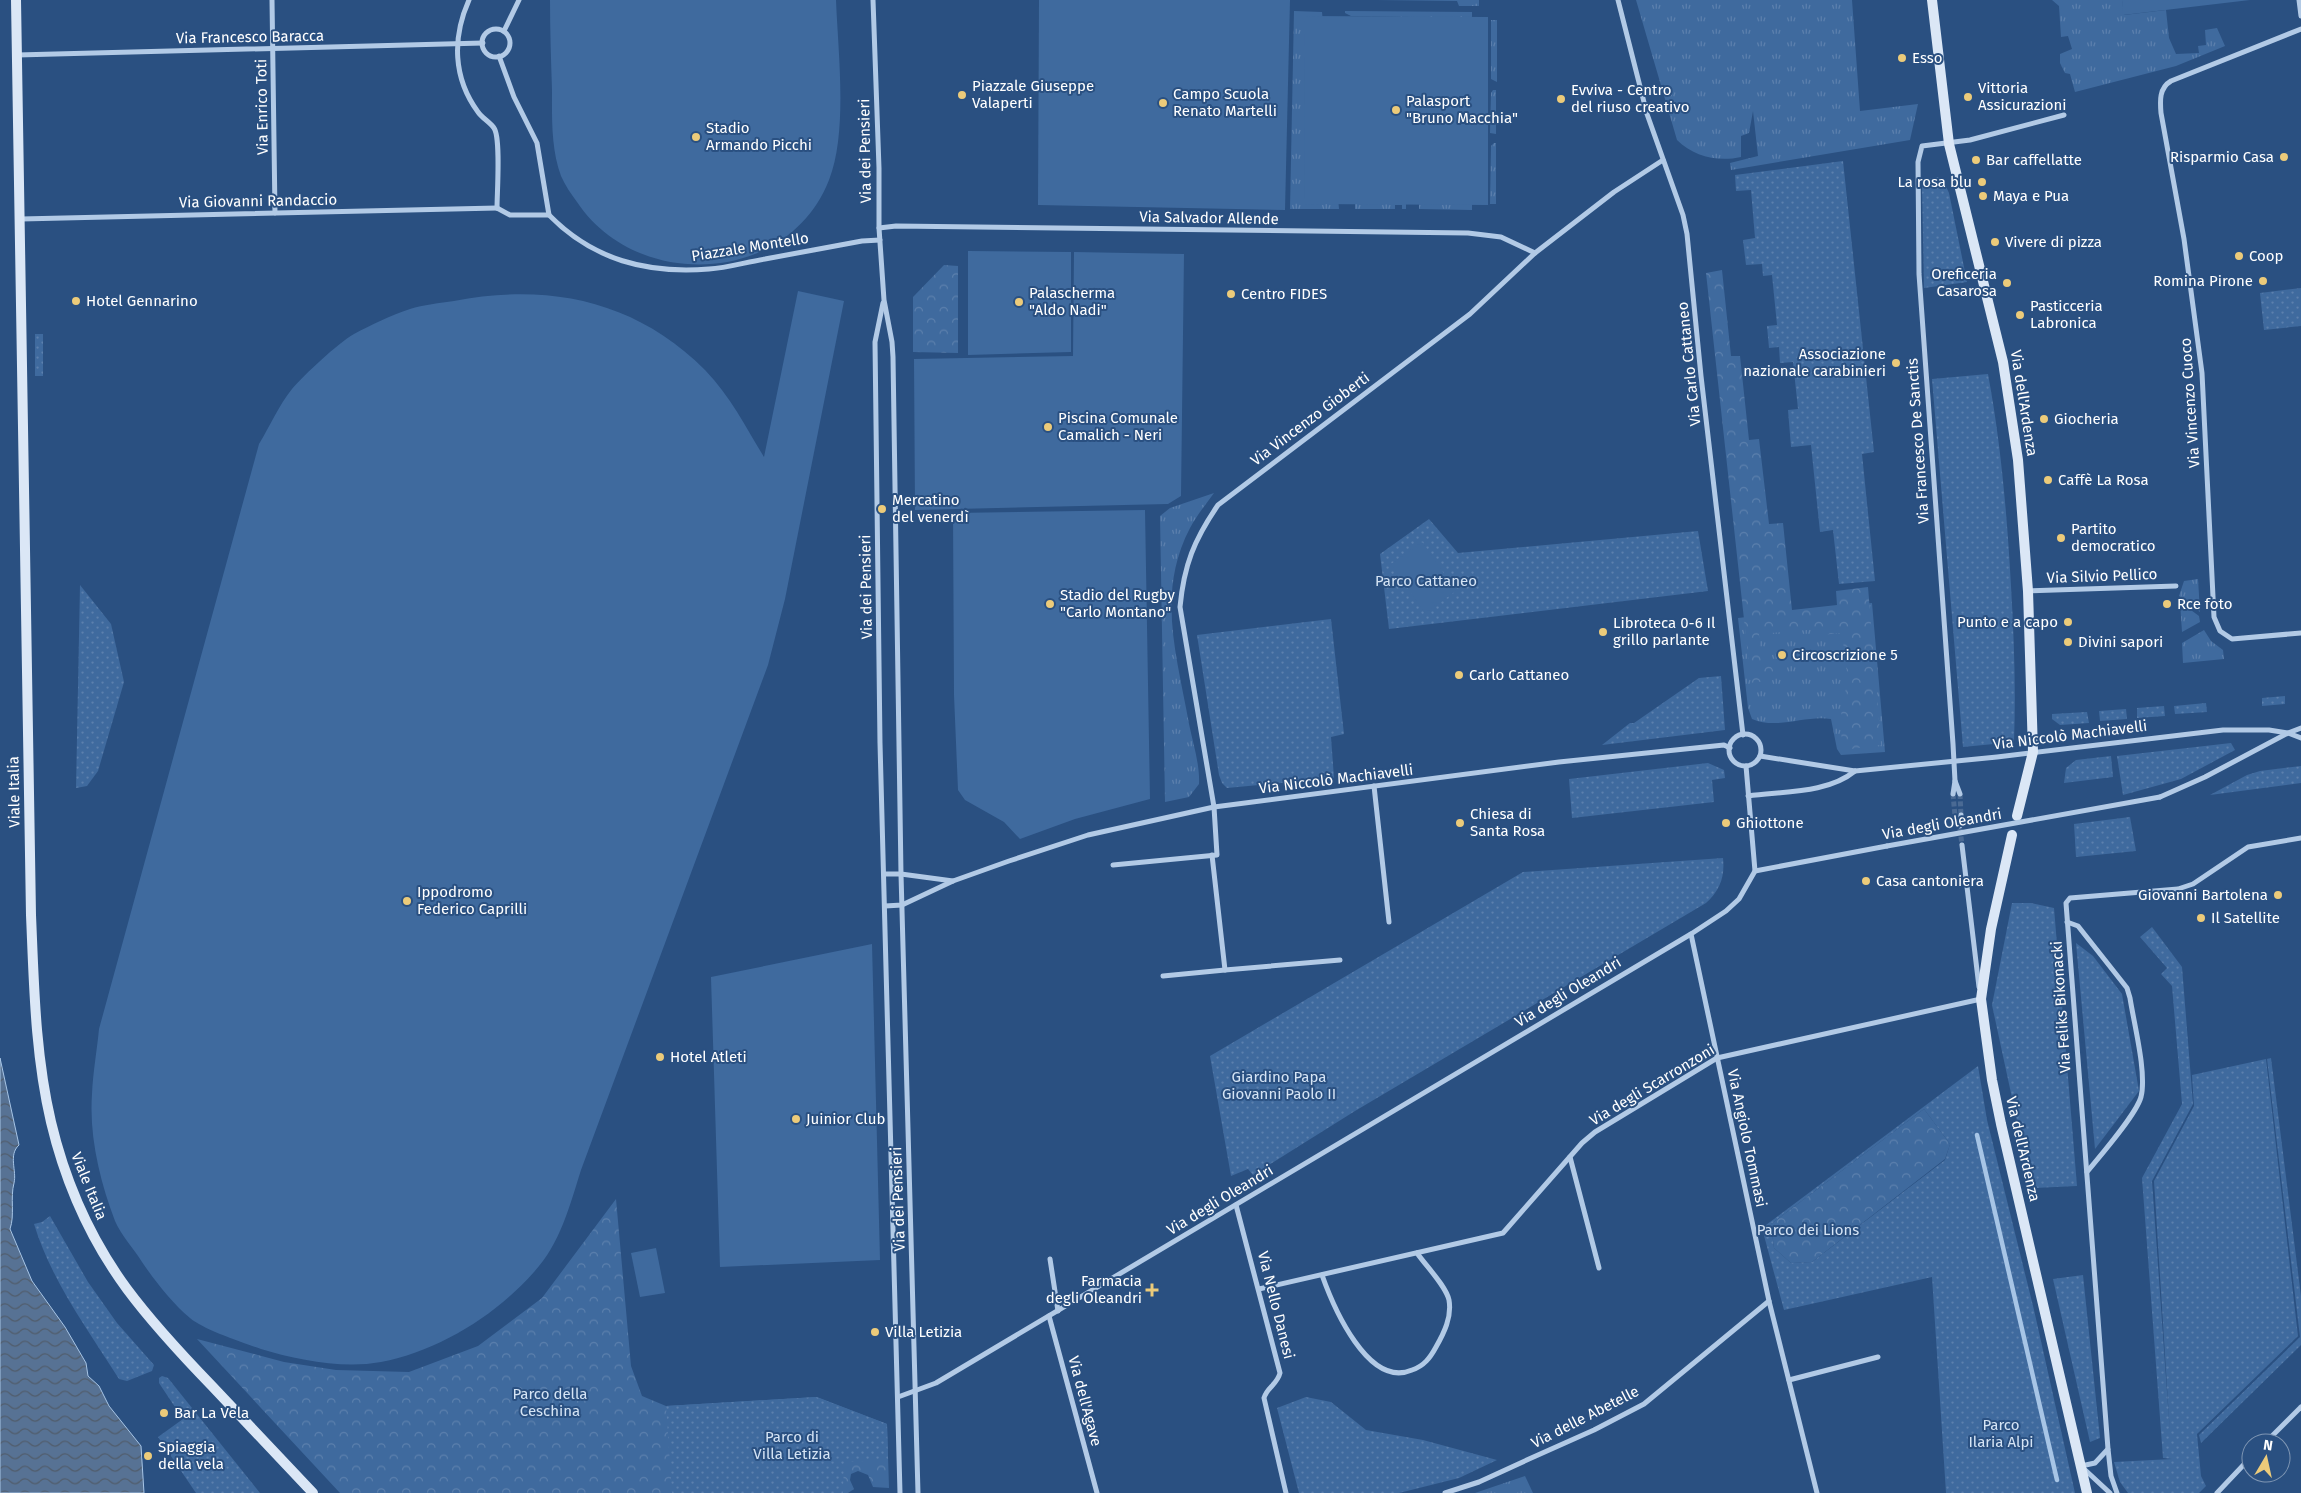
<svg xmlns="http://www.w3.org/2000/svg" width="2301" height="1493" font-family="'Fira Sans',sans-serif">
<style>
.grass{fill:url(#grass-tufts)}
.forest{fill:url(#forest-crowns)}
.park{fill:url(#park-dots);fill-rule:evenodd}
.pitch{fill:#3f6a9e}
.water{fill:url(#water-waves);stroke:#a7c5e6}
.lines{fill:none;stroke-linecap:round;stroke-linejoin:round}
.stream{stroke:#a7c5e6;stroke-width:4.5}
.minor-tunnel{stroke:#4a6a94;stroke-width:5;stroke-dasharray:5 2.5;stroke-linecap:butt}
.minor{stroke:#b2cae6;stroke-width:5}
.secondary{stroke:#dbe7f6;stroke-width:10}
.minor-bridge{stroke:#b2cae6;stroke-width:5}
.poi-dot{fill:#eccb7a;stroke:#2a5081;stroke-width:2}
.labels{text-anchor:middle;stroke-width:4;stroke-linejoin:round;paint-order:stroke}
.street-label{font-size:15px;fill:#fff;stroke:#2a5081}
.poi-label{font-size:15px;fill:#fff;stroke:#2a5081;text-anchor:start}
.park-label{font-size:15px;fill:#d5e4f5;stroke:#2a5081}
</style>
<defs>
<pattern id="grass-tufts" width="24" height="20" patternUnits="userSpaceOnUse" patternTransform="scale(1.25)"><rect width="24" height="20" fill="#3f6a9e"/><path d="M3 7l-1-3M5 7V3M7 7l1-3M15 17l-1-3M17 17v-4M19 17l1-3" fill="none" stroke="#5c80ad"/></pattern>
<pattern id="forest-crowns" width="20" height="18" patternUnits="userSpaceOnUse" patternTransform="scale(1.25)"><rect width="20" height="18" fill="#3f6a9e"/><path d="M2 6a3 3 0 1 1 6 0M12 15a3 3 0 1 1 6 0" fill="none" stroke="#5c80ad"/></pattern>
<pattern id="park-dots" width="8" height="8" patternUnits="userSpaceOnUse" patternTransform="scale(1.25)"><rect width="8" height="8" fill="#3f6a9e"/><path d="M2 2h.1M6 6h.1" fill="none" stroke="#5c80ad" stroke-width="1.8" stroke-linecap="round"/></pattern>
<pattern id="water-waves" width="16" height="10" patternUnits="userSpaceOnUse" patternTransform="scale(1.25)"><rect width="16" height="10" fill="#577294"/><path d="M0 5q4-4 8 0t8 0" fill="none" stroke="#515d6c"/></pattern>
</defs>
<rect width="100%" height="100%" fill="#2a5081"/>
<g class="grass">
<polygon points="1377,0 1479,0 1479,6 1459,6 1457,1"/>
<path d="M1636,0h216l8,111 58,-7 -8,36 -179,30 -1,-7 28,-7 -5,-45 -4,22 -8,3v21c-23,5 -47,0 -64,-17z"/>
<polygon points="2052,0 2122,0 2124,15 2166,10 2169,38 2176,54 2199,53 2198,46 2206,45 2205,30 2217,28 2225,46 2176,66 2075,92 2070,74 2065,73 2060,63 2060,54 2072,49 2068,36 2061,37 2059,6"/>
<polygon points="1294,11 1322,12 1339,209 1290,209"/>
<polygon points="1345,11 1472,12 1472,18 1351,16 1345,13"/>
<polygon points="1491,20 1497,20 1497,82 1491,79"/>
<polygon points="1493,90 1496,90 1496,134 1490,133 1491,93"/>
<polygon points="1494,143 1496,143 1496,204 1490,204 1491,146"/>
<polygon points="1406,198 1406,209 1402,209 1402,205 1395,205 1395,209 1355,209 1355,199"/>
<polygon points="1419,198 1472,199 1472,210 1419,209"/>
<path d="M1214,493c-8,11 -17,22 -24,35 -34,65 -13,128 -1,196 4,19 11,41 10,60l-10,13 -24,5 -5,-286 10,-8z"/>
<polygon points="2198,579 2200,612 2179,596 2184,581"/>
<polygon points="2180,602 2199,616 2200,622 2182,632"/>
<path d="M1872,603l13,149 -44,3 -4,-6 -6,-30c-27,-4 -53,11 -79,0l-4,-11 -10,-90z"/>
<polygon points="2204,630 2211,641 2223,650 2224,659 2183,663 2182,643"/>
<polygon points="1525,1476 1533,1493 1475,1493"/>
</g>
<g class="forest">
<polygon points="944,265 958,266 958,353 913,352 913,297"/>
<polygon points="1722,270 1731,356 1740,356 1749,440 1759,439 1769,524 1783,523 1792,610 1837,605 1836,591 1868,587 1881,745 1843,750 1840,724 1843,699 1848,682 1842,633 1820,635 1818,629 1759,634 1761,663 1772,662 1774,680 1751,683 1706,273"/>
<polygon points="1924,1109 1950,1144 1945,1159 1812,1262 1791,1263 1774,1248 1771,1224"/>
<polygon points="616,1199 631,1366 642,1396 666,1406 817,1397 887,1424 889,1488 873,1487 868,1475 858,1471 851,1474 850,1480 854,1489 848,1493 340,1493 197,1339 284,1362 336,1370 409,1372 478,1346 542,1298"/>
</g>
<g class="park">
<polygon points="1843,161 1874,452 1862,454 1875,581 1839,584 1833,530 1820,532 1811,445 1791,447 1788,410 1798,409 1793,362 1780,363 1779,347 1769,348 1767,326 1777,325 1772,275 1763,276 1762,264 1746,265 1743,240 1755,238 1751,190 1736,191 1735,175"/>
<polygon points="1937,177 1943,180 1949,193 1967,282 1924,288 1922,186 1927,179"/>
<polygon points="2301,288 2301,326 2264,330 2260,293"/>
<rect x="35" y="334" width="8" height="42"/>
<path d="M1988,374c13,70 19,140 23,212 3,52 5,104 3,156l-51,5 -31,-368z"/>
<polygon points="1429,519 1458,553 1698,531 1708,591 1389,629 1380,554"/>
<polygon points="80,585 111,624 124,682 98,771 87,786 76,788"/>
<polygon points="1331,619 1344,734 1331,737 1334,778 1227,788 1222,783 1219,775 1197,635"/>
<polygon points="1721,676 1725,730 1602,745 1630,723 1634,723 1699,678"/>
<polygon points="2285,696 2285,704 2262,706 2262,698"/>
<polygon points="2206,703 2207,712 2175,714 2174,706"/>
<polygon points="2164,706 2165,716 2137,718 2137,708"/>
<polygon points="2126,709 2127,719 2100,721 2099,711"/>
<polygon points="2087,712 2089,723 2060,725 2052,719 2052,714"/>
<polygon points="2231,743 2235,750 2181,779 2123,795 2117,756"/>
<polygon points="2111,756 2113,777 2064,783 2066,768 2076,760"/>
<polygon points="1708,763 1724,770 1725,778 1712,780 1714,802 1572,818 1569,779"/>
<polygon points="2301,766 2301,783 2210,795 2247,775 2260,771"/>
<polygon points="2130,817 2136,851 2076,857 2074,824"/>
<path d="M1723,858c2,19 -3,32 -17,45l-351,208 -102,64 -5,-6 -17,7 -21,-120 313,-184z"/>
<polygon points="2012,903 2031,903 2054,908 2077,1186 2034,1188 2031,1186 1992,1005"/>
<polygon points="2152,927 2182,967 2193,1104 2152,1181 2170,1434 2154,1181 2194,1106 2192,1075 2266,1059 2298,1336 2197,1434 2201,1476 2206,1486 2199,1493 2128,1493 2120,1482 2114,1462 2172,1459 2163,1458 2142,1178 2182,1104 2172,986 2161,974 2167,968 2140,937"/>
<polygon points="2076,943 2093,956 2122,994 2139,1091 2095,1149"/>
<polygon points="2271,1058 2301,1296 2301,1345 2201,1443 2199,1435 2300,1337 2267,1059"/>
<path d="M1978,1066l9,54 47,190 41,183h-129l-14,-216 -148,33 -22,-82zM1924,1109l26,35 -5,16 -133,102 -21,1 -17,-15 -3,-24z"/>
<path d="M50,1216l38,66 29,41 37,42 -2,6 -25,10 -8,-2c-31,-49 -68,-99 -85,-155l8,-2z"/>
<polygon points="2083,1275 2100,1438 2090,1442 2053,1279"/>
<polygon points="162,1376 168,1378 260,1493 196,1493 158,1437 183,1419 159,1383 159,1378"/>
<polygon points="816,1397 887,1424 888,1460 844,1462 843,1493 672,1493 666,1406"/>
<polygon points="1306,1397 1331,1402 1366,1430 1423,1440 1497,1460 1459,1478 1399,1493 1299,1493 1277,1408"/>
</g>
<g class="pitch">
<path d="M550,0h286c2,52 12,132 -7,180 -41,105 -192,112 -252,22 -6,-8 -12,-17 -16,-26 -10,-28 -9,-57 -9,-86 -1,-30 -2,-60 -2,-90z"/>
<polygon points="1039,0 1290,0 1285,210 1038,205"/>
<polygon points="2122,0 2250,0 2123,15"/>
<polygon points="1305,16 1488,17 1488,205 1304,204"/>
<polygon points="968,251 1071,252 1071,352 968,355"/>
<polygon points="1074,252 1184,254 1181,496 1168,504 915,510 914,359 1073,356"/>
<path d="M798,291l46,10 -59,298 -17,66 -187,505c-11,35 -21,74 -47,102 -39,44 -96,79 -153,90 -38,7 -84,-2 -120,-13 -17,-6 -59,-20 -71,-31 -18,-15 -35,-37 -48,-56 -8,-13 -21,-27 -27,-41 -15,-40 -26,-84 -23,-127 1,-22 5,-44 7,-65l160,-585c11,-18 20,-39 33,-55 13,-15 45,-45 62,-55 17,-9 37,-19 56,-25 13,-4 30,-6 44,-8 94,-18 181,-1 251,69 26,27 40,56 59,87z"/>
<polygon points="1145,510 1150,799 1075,819 1020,839 1004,822 965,800 958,790 954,695 953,513"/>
<polygon points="1422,542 1456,591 1425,613 1391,564"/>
<polygon points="872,944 880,1260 720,1267 711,977"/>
<polygon points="656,1248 665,1293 640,1297 631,1253"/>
</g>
<path class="water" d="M0,1058l19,87c-11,10 -2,26 -5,38 -4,15 1,32 -4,46l22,52 33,46 21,36 2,13 11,10 10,20 32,40 3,47h-144z"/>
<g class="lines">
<polyline class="stream" points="1977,1135 2057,1480"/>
<g class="minor-tunnel">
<polyline points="1953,794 1955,816"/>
<polyline points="1960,794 1961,815"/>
<polyline points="1960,829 1962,845"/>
</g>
<g class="minor">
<polyline points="272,0 275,213"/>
<path d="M469,0c-17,38 -16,78 9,112 4,6 12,10 16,16 7,10 3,65 3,80"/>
<polyline points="873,0 879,168 879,228 884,300 892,342 893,357 901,874 918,1493"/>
<polyline points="1618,0 1647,114 1683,215 1687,234 1701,376 1743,735"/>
<polyline points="2299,0 2301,16"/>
<path d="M2301,29l-130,52c-12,7 -11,20 -10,32l23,126 18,134 12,244 6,14 12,8 69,-6"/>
<circle cx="496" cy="43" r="14"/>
<polyline points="504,31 519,0"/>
<polyline points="17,55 483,43"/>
<polyline points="499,56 514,97 537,143 549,215"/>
<path d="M497,208l13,7h39c44,45 98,59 160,54 18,-1 37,-7 56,-10 32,-6 65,-12 97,-18l18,-1"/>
<polyline points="21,219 497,208"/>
<polyline points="879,228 896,226 1468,233 1501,237 1535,253"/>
<polyline points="883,303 875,342 880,743 900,1493"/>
<polyline points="2028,591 2176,586"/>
<circle cx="1745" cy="750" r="16"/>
<polyline points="1760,756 1855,771 1997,757 2223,730 2269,730 2288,733 2301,738"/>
<polyline points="1955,781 1960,794"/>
<polyline points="1374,786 1389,922"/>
<polyline points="1953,794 1955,781 1953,744 1919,274 1918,162 1922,146 1970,140 2064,115"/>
<path d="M1748,796c34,-5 79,-2 107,-25"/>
<polyline points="2160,797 2205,777 2288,733 2301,728"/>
<polyline points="1960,826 1961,815"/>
<polyline points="1962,845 1979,987"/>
<path d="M1113,865l104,-10 -3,-48 -34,-200c4,-42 14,-67 38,-102l252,-191 65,-61 79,-61 49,-32"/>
<polyline points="1755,871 1887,846"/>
<polyline points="884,874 901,874 953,881"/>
<polyline points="885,906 902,905 953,881 1009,861 1088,835 1214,807 1559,762 1724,745 1730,748"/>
<path d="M2067,922l11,4 49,62 3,10c4,26 17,75 11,99 -5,18 -41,59 -54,75"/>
<polyline points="1691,934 1769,1301 1817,1493"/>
<polyline points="1225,970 1340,960"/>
<polyline points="1163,976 1225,970 1212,855"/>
<polyline points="1570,1157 1599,1268"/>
<path d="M1236,1205l44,168c-3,12 -13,14 -16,25l22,95"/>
<polyline points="1050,1259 1058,1311"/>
<path d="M1322,1275c11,31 46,114 90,95 12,-4 18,-12 24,-23 8,-14 16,-30 13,-47 -3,-14 -23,-34 -32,-47"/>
<polyline points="1259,1289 1503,1233 1582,1143 1595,1132 1717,1058 1981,999 1981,998"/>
<polyline points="1049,1316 1097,1493"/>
<polyline points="1789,1380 1878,1357"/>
<polyline points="898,1397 936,1383 1691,934 1726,911 1739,899 1755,871 1746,766"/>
<polyline points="2265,1443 2301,1407"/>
<polyline points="2081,1466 2095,1463 2108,1449"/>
<polyline points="2083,1468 2110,1493"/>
<polyline points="1445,1493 1479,1482 1529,1459 1594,1430 1644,1404 1769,1301"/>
<polyline points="2117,1493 2111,1476 2108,1449 2066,903 2070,898 2178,889 2193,884 2248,847 2301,838"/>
<polyline points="2217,1493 2251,1457"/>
</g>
<g class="secondary">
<path d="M16,0l15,915c3,69 4,139 20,207 14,59 40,118 76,167 26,35 55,66 85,97 33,35 67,71 101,107"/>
<polyline points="1932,0 1949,144 2003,362 2018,460 2028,591 2033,752 2017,816"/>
<polyline points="2012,835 1991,929 1981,999 1992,1080 2001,1124 2087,1493"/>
</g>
<polyline class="minor-bridge" points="1887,846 2160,797"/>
</g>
<g class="poi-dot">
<circle cx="1902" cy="58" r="5"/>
<circle cx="962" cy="95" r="5"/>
<circle cx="1968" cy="97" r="5"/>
<circle cx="1561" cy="99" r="5"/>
<circle cx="1163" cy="103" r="5"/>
<circle cx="1396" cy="110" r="5"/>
<circle cx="696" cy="137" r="5"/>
<circle cx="2284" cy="157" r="5"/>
<circle cx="1976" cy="160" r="5"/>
<circle cx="1982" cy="182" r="5"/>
<circle cx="1983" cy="196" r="5"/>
<circle cx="1995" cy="242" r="5"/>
<circle cx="2239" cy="256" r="5"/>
<circle cx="2263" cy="281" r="5"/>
<circle cx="2007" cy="283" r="5"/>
<circle cx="1231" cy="294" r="5"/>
<circle cx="76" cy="301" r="5"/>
<circle cx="1019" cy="302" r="5"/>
<circle cx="2020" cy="315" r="5"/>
<circle cx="1896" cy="363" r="5"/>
<circle cx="2044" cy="419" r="5"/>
<circle cx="1048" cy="427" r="5"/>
<circle cx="2048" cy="480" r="5"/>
<circle cx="882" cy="509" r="5"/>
<circle cx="2061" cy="538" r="5"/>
<circle cx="1050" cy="604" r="5"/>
<circle cx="2167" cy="604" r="5"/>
<circle cx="2068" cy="622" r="5"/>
<circle cx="1603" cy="632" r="5"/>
<circle cx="2068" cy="642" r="5"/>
<circle cx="1782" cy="655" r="5"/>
<circle cx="1459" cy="675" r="5"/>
<circle cx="1460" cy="823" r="5"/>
<circle cx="1726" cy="823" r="5"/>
<circle cx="1866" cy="881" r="5"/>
<circle cx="2278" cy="895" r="5"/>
<circle cx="407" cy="901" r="5"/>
<circle cx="2201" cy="918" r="5"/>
<circle cx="660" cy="1057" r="5"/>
<circle cx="796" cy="1119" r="5"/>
<path d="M1149.5 1282.5h5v5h5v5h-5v5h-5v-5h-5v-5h5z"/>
<circle cx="875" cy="1332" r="5"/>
<circle cx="164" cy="1413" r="5"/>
<circle cx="148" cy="1456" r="5"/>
</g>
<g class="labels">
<g class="street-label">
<text transform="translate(250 37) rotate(-1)" y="5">Via Francesco Baracca</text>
<text transform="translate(262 107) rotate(-91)" y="5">Via Enrico Toti</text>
<text transform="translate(865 151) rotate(-91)" y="5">Via dei Pensieri</text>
<text transform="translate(258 201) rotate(-1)" y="5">Via Giovanni Randaccio</text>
<text transform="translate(1209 218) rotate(1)" y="5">Via Salvador Allende</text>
<text transform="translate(750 247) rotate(-9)" y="5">Piazzale Montello</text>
<text transform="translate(1689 364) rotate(-96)" y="5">Via Carlo Cattaneo</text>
<text transform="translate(2024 403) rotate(81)" y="5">Via dell'Ardenza</text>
<text transform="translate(2190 403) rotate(-94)" y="5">Via Vincenzo Cuoco</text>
<text transform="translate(1310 419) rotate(-37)" y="5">Via Vincenzo Gioberti</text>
<text transform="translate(1918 441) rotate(-94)" y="5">Via Francesco De Sanctis</text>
<text transform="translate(2102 576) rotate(-2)" y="5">Via Silvio Pellico</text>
<text transform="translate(866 587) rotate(-91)" y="5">Via dei Pensieri</text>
<text transform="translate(2070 735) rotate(-7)" y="5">Via Niccolò Machiavelli</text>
<text transform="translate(1336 779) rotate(-7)" y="5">Via Niccolò Machiavelli</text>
<text transform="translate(14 792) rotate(-91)" y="5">Viale Italia</text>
<text transform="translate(1942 824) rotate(-10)" y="5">Via degli Oleandri</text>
<text transform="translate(1568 992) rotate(-31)" y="5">Via degli Oleandri</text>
<text transform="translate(2061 1007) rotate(-94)" y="5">Via Feliks Bikonacki</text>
<text transform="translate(1652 1085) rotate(-31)" y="5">Via degli Scarronzoni</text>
<text transform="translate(1747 1138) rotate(78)" y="5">Via Angiolo Tommasi</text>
<text transform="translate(2023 1149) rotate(77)" y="5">Via dell'Ardenza</text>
<text transform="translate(89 1186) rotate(68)" y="5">Viale Italia</text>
<text transform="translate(898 1199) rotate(-92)" y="5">Via dei Pensieri</text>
<text transform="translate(1220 1200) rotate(-31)" y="5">Via degli Oleandri</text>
<text transform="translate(1276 1305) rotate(76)" y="5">Via Nello Danesi</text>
<text transform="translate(1085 1401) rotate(75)" y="5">Via dell'Agave</text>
<text transform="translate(1585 1417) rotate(-27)" y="5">Via delle Abetelle</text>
</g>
<g class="poi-label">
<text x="1912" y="63">Esso</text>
<text x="972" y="91">Piazzale Giuseppe<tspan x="972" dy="17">Valaperti</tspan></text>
<text x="1978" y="93">Vittoria<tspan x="1978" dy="17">Assicurazioni</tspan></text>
<text x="1571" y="95">Evviva - Centro<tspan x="1571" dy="17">del riuso creativo</tspan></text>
<text x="1173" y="99">Campo Scuola<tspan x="1173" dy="17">Renato Martelli</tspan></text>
<text x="1406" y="106">Palasport<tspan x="1406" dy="17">"Bruno Macchia"</tspan></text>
<text x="706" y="133">Stadio<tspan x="706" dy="17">Armando Picchi</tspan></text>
<text x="2274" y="162" text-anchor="end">Risparmio Casa</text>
<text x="1986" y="165">Bar caffellatte</text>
<text x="1972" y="187" text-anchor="end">La rosa blu</text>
<text x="1993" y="201">Maya e Pua</text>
<text x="2005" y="247">Vivere di pizza</text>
<text x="2249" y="261">Coop</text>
<text x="1997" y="279" text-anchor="end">Oreficeria<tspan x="1997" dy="17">Casarosa</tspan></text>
<text x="2253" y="286" text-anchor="end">Romina Pirone</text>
<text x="1029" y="298">Palascherma<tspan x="1029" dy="17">"Aldo Nadi"</tspan></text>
<text x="1241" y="299">Centro FIDES</text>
<text x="86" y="306">Hotel Gennarino</text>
<text x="2030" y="311">Pasticceria<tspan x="2030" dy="17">Labronica</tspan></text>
<text x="1886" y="359" text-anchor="end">Associazione<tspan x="1886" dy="17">nazionale carabinieri</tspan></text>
<text x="1058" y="423">Piscina Comunale<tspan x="1058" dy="17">Camalich - Neri</tspan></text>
<text x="2054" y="424">Giocheria</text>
<text x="2058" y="485">Caffè La Rosa</text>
<text x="892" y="505">Mercatino<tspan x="892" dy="17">del venerdì</tspan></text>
<text x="2071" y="534">Partito<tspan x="2071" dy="17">democratico</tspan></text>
<text x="1060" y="600">Stadio del Rugby<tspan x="1060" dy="17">"Carlo Montano"</tspan></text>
<text x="2177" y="609">Rce foto</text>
<text x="2058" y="627" text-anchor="end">Punto e a capo</text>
<text x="1613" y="628">Libroteca 0-6 Il<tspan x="1613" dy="17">grillo parlante</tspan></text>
<text x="2078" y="647">Divini sapori</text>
<text x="1792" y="660">Circoscrizione 5</text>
<text x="1469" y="680">Carlo Cattaneo</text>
<text x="1470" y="819">Chiesa di<tspan x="1470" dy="17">Santa Rosa</tspan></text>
<text x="1736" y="828">Ghiottone</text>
<text x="1876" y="886">Casa cantoniera</text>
<text x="417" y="897">Ippodromo<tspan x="417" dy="17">Federico Caprilli</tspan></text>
<text x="2268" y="900" text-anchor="end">Giovanni Bartolena</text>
<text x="2211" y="923">Il Satellite</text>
<text x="670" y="1062">Hotel Atleti</text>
<text x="806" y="1124">Juinior Club</text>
<text x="1142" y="1286" text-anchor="end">Farmacia<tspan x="1142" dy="17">degli Oleandri</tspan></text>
<text x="885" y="1337">Villa Letizia</text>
<text x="174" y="1418">Bar La Vela</text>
<text x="158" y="1452">Spiaggia<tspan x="158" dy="17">della vela</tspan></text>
</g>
<g class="park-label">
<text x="1426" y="586">Parco Cattaneo</text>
<text x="1279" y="1082">Giardino Papa<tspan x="1279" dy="17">Giovanni Paolo II</tspan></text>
<text x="1808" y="1235">Parco dei Lions</text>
<text x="550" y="1399">Parco della<tspan x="550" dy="17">Ceschina</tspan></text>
<text x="2001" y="1430">Parco<tspan x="2001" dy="17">Ilaria Alpi</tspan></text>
<text x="792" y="1442">Parco di<tspan x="792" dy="17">Villa Letizia</tspan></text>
</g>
</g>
<g transform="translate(2266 1458) rotate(9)"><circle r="24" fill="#2a5081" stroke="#7f96b3"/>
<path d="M0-4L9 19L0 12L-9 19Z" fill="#eccb7a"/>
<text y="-8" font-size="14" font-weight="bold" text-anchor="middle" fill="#ffffff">N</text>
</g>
</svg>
